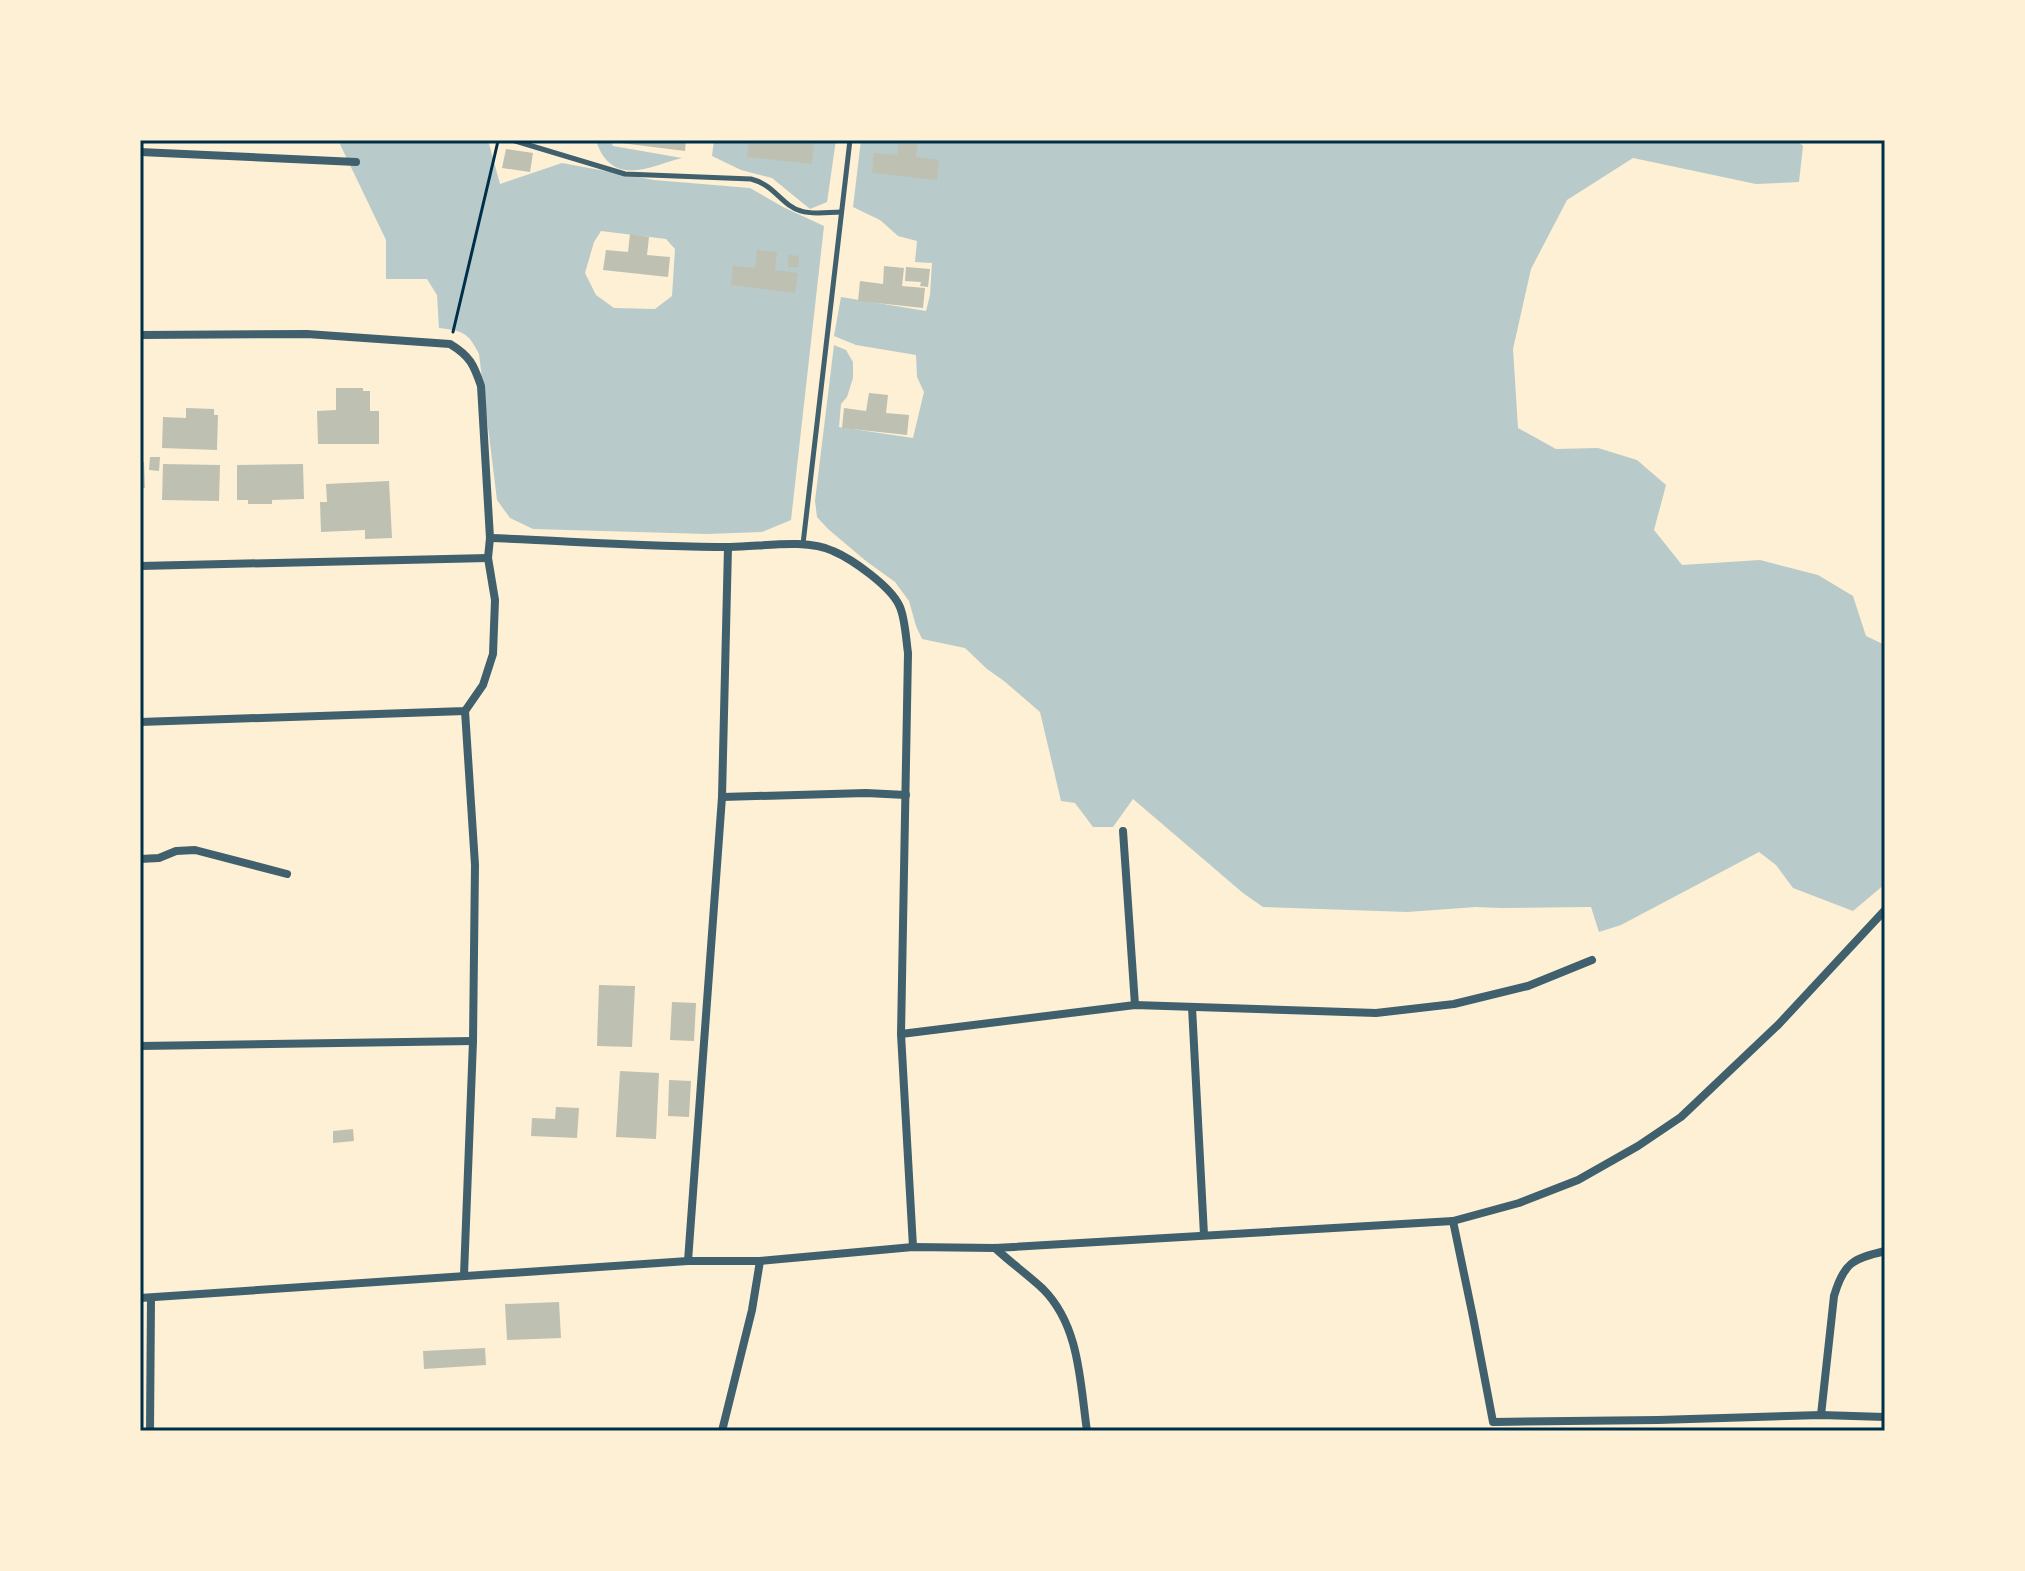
<svg xmlns="http://www.w3.org/2000/svg" width="2025" height="1571" font-family="'Public Sans',sans-serif">
<style>
.green{fill:#b9caca;fill-rule:evenodd}
.building{fill:#bec0b2}
.lines{fill:none;stroke-linecap:round;stroke-linejoin:round}
.path{stroke:#003049;stroke-width:3}
.service{stroke:#3f606c;stroke-width:5}
.minor{stroke:#3f606c;stroke-width:8}
.neatline{fill:none;stroke:#003049;stroke-width:3}
</style>
<rect width="100%" height="100%" fill="#fdf0d5"/>
<g class="green">
<path d="M338,140h150l12,44 62,-21 92,17 96,8 33,19 41,19 -33,294 -29,12 -55,2 -174,-5 -23,-11 -13,-18 -18,-146c-11,-22 -16,-23 -40,-26l-2,-33 -10,-16h-41v-39zM601,231l65,8 9,10 -3,47 -17,13 -41,-1 -18,-13 -11,-22 9,-31z"/>
<path d="M595,140h15l3,6 69,12c-25,6 -59,25 -78,-1 -4,-5 -6,-12 -9,-17z"/>
<polygon points="714,140 836,140 827,202 810,209 772,178 741,170 712,156"/>
<polygon points="861,140 1797,140 1803,146 1799,182 1756,184 1633,158 1567,200 1531,269 1513,349 1518,428 1556,449 1598,448 1637,460 1666,485 1654,530 1682,565 1760,560 1818,575 1853,596 1866,636 1885,645 1885,884 1853,911 1793,888 1776,865 1759,852 1621,925 1599,932 1591,907 1501,908 1476,907 1407,912 1263,907 1243,893 1133,799 1113,827 1093,827 1075,803 1061,801 1040,712 1004,681 987,669 965,648 922,639 916,626 909,601 895,582 866,561 828,529 817,517 815,501 834,345 846,350 853,362 853,378 847,397 841,404 839,427 913,438 924,392 917,377 916,355 856,345 834,336 841,297 926,311 930,295 932,263 915,262 917,241 898,236 880,220 853,207"/>
</g>
<g class="building">
<polygon points="621,140 686,140 685,151 621,143"/>
<polygon points="749,140 791,140 791,142 814,144 812,164 747,157"/>
<polygon points="899,140 918,140 916,157 939,160 937,180 872,173 874,153 897,155"/>
<polygon points="506,149 533,153 530,172 502,168"/>
<polygon points="630,234 649,237 647,255 670,257 668,277 603,270 606,250 628,252"/>
<polygon points="757,250 777,252 775,270 798,273 795,293 731,285 733,266 755,268"/>
<polygon points="788,255 799,256 799,267 788,267"/>
<polygon points="884,266 904,268 902,286 925,288 923,308 858,301 860,281 883,284"/>
<polygon points="906,267 930,269 928,287 920,286 921,282 905,281"/>
<polygon points="336,388 363,388 363,391 370,391 370,411 379,411 379,444 318,444 317,411 336,410"/>
<polygon points="869,393 888,395 886,413 909,415 907,435 842,428 844,408 866,411"/>
<polygon points="186,408 214,409 214,415 218,415 217,450 162,448 163,417 186,418"/>
<polygon points="150,457 160,457 159,471 149,470"/>
<polygon points="144,462 145,488 140,488 140,463"/>
<polygon points="163,464 220,465 219,501 162,500"/>
<polygon points="303,464 304,499 272,500 272,504 248,504 248,500 237,500 237,465"/>
<polygon points="389,481 392,538 365,539 365,530 321,532 320,502 327,502 326,484"/>
<polygon points="599,985 635,986 632,1047 597,1046"/>
<polygon points="672,1002 696,1003 694,1041 670,1040"/>
<polygon points="620,1071 659,1073 656,1139 616,1137"/>
<polygon points="669,1080 691,1081 689,1117 668,1116"/>
<polygon points="556,1107 579,1108 577,1138 531,1136 532,1118 555,1119"/>
<polygon points="353,1129 354,1141 333,1143 333,1131"/>
<polygon points="559,1302 561,1338 507,1340 505,1304"/>
<polygon points="485,1348 486,1365 424,1369 423,1351"/>
</g>
<g class="lines">
<polyline class="path" points="453,332 495,154 498,141 502,140"/>
<g class="service">
<path d="M512,140l113,34 126,5c24,6 31,27 50,32 12,4 28,1 40,1"/>
<polyline points="803,544 850,140"/>
</g>
<g class="minor">
<polyline points="140,152 356,162"/>
<path d="M140,335l167,-1 143,10c20,12 24,21 31,42l9,152 -2,20 7,42 -2,54 -10,31 -18,26 -325,11"/>
<path d="M490,538c80,3 160,9 240,9 30,0 76,-9 103,4 19,8 57,35 66,54 6,11 7,34 9,48l-7,381 12,213"/>
<polyline points="140,566 488,558"/>
<polyline points="722,797 866,793 906,795"/>
<polyline points="1123,831 1135,1005"/>
<polyline points="140,859 159,858 176,851 195,850 287,874"/>
<polyline points="1192,1007 1204,1235"/>
<polyline points="901,1034 1135,1005 1376,1013 1454,1004 1528,986 1592,960"/>
<polyline points="140,1046 473,1041"/>
<polyline points="1453,1221 1473,1317 1493,1422 1658,1420 1821,1415 1885,1417"/>
<path d="M995,1248c15,14 33,27 48,41 37,37 37,94 44,142"/>
<polyline points="688,1261 722,797 728,547"/>
<polyline points="464,1275 473,1041 475,865 465,711"/>
<polyline points="140,1298 688,1261 760,1261 913,1247 995,1248 1453,1221 1519,1203 1578,1180 1638,1146 1681,1117 1778,1025 1885,910"/>
<path d="M1821,1415l13,-119c10,-34 19,-37 51,-45"/>
<polyline points="150,1431 151,1298"/>
<polyline points="722,1431 752,1310 760,1261"/>
</g>
</g>
<rect width="2025" height="1571" fill="none" stroke="#fdf0d5" stroke-width="284"/>
<rect x="142" y="142" width="1741" height="1287" class="neatline"/>
</svg>
